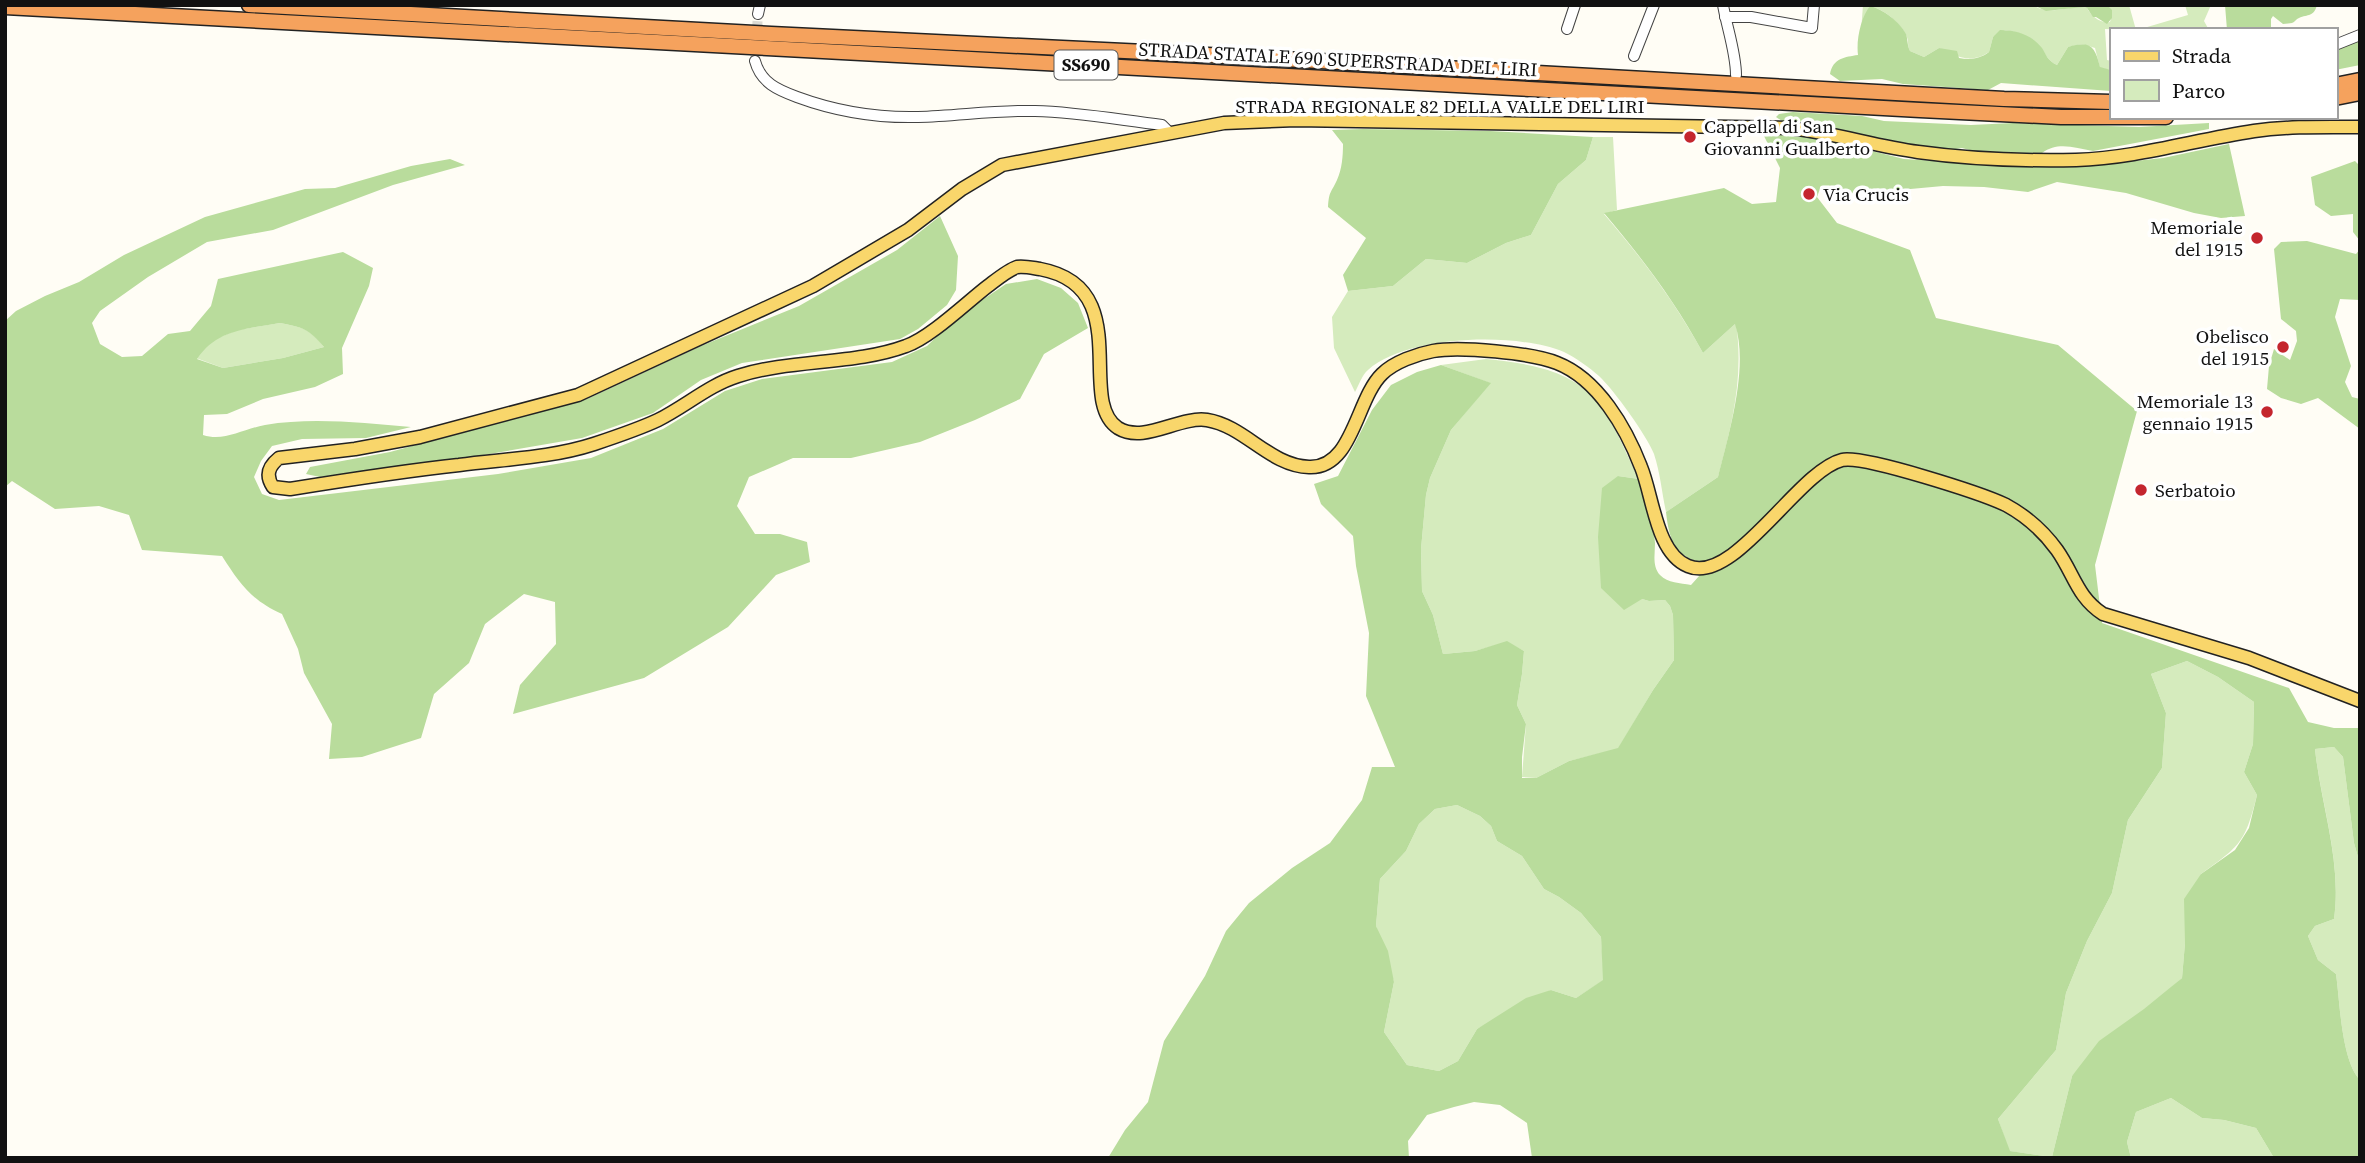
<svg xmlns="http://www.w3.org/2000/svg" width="2365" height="1163" font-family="'Source Serif 4',serif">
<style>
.green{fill:#d5ebbd}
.forest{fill:#b9dc9c;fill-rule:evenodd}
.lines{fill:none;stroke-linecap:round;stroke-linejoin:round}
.minor-tunnel{stroke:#dbdad3;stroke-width:10;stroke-dasharray:10 5;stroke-linecap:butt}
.minor-casing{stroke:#444;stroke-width:12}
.major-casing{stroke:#222;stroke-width:15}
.highway-casing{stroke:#222;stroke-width:17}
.minor{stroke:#fff;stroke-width:10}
.major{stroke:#f9d66b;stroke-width:12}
.highway{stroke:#f5a25d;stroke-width:14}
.poi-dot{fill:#c4262e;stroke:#fff;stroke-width:2.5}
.labels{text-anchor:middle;stroke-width:7;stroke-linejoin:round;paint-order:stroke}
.shield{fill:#fff;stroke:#585858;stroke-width:2}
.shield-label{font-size:18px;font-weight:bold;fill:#111}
.street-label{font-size:19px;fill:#111;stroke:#fff}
.poi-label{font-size:19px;fill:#111;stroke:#fff;text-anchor:start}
</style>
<rect width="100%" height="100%" fill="#fffdf5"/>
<g class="green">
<path d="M1863,5h170c15,11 34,1 51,2l3,1c4,8 14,16 23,14 3,-8 1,-10 -3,-17h22l7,25 -31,-1 2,31 4,1v9l-11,-2 -5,-20 -13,-4 -14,3 -11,18c-10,-5 -10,-9 -16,-17 -9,-11 -22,-16 -36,-18l-12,7 -4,15c-18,12 -32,5 -50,-4l-15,9 -14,-6c-2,-3 -2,-7 -2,-11 -4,-15 -24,-31 -38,-34l-9,26z"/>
<polygon points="2185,5 2211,5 2204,21 2209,30 2137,30 2188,15"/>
<path d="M1593,137h20l4,73 -13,4c38,44 71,88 99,139l33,-30c8,55 -4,101 -18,154l-52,35c-4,-19 -6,-40 -12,-58 -7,-18 -40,-64 -55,-78 -9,-8 -24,-19 -35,-24 -48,-20 -156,-17 -196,18 -6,5 -9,15 -13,22l-21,-44 -2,-31 16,-26 45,-5 33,-27 41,4 39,-20 25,-8 27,-51 28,-24z"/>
<path d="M280,323c22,4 30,6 44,24l-41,11 -60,10 -27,-10 15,-17 26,-11z"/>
<path d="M1486,359c37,4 80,9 107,38 21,23 32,55 46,82l-21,-3 24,123 7,2 16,-1 5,6 3,9 1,45 -21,30 -35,59 -49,12 -33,17 -14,-1 4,-53 -9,-19 5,-31 2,-23 -17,-9 -32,9 -32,3 -10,-39 -11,-24 -1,-42 5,-54 4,-17 21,-48 39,-47 -49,-18z"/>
<path d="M2187,661l31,16 36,25 -1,42 -9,28 13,23c-12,48 -17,51 -56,79l-16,69 -3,35 -110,98 -20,81 -43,-6 -11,-32 58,-69 10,-57 21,-52 25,-48 16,-73 34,-52 4,-55 -15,-39z"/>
<path d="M2334,747l9,10 11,86 6,21v216c-19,-20 -20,-79 -24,-106l-18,-14 -10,-24 7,-10 19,-7c8,-58 -13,-114 -19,-170z"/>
<polygon points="1457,805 1480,816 1491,826 1497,841 1522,856 1544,889 1559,897 1581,913 1601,937 1604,980 1576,998 1551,990 1477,1029 1458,1061 1439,1071 1407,1065 1384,1032 1394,982 1376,926 1380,879 1406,851 1419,824 1435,809"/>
<polygon points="2171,1098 2202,1118 2224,1120 2256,1128 2274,1158 2131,1158 2127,1142 2136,1112"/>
</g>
<g class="forest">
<polygon points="2033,5 2107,5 2112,10 2112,18 2107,24 2096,17 2093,17 2087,8 2084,7 2046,11"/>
<path d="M2225,5h92c-3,12 -9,9 -18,13 -3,1 -4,4 -7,5l-9,1 -10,-8 -2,3v11h-44z"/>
<path d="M1870,6c13,3 30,16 36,28 2,6 1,11 4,17l14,6 15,-9 18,3 2,7c11,2 21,1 30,-6l4,-15 7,-7c16,0 32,5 42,18 5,8 5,12 15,17l11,-18c23,-7 27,0 32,20l11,3v21l-110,-8 -13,7 -85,-6 -21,-5 -42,2 -10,-7c3,-16 15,-17 28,-19 -2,-15 3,-38 12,-49z"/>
<polygon points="2360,38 2360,65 2335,70 2335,49"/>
<path d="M1793,112l69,4 22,5 87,4 42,-2 126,4 70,-4v6l-116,22c-18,-3 -35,-10 -51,2l-65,-1 -15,-4 -12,2 -70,-8 -67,-20 -28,1 -9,-6 3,-3z"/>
<path d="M1363,129l127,2 103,6 -7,23 -28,24 -27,51 -25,8 -39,20 -41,-4 -33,27 -45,5 -5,-16 23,-37 -38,-31c1,-16 3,-14 9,-27 5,-11 6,-24 6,-36l-11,-14z"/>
<path d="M1761,130l43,4 100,25 103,6 81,1 75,-8 66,-14 16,72 -24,2 -27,-5 -68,-20 -69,-11 -29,10 -44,-5 -41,-1 -87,8 -35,-8 -4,11 20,26 73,27 26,68 122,27 79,66 -42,154 7,58 187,65 19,34 26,6h26v136l-6,-21 -11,-86 -9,-10 -19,2c6,57 27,112 19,170l-19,7 -7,10 10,24 18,14c4,27 5,86 24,106v78h-86l-18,-30 -32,-8 -22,-2 -31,-20 -35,14 -9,30 4,16h-599l-5,-35 -27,-18 -26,-3 -20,5 -27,8 -19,26 1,17h-301l17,-28 23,-28 16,-61 41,-65 21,-45 23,-28 43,-35 38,-25 32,-43 10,-33h23l-29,-71 3,-63 -13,-67 -3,-30 -32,-32 -7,-20 24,-8 34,-66 19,-25 26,-13 24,-7 50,18 -40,47 -21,48 -4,17 -5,54 1,42 11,24 10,39 32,-3 32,-10 17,10 -2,23 -5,31 9,19 -4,33v21h14l33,-17 49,-13 35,-58 21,-30 -1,-45 -3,-9 -5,-6 -16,1 -7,-2 -18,11 -23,-22 -3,-51 4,-49 16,-12 21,3c6,20 15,43 16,64 0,11 -3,23 5,32 8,8 20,8 31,10l9,-10 4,-12c-30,-6 -35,-24 -38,-51l52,-35c11,-44 31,-110 17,-153l-32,29c-28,-52 -61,-95 -99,-140l120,-25 28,16 24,-2 4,-34zM2187,661l31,16 36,25 -1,42 -9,28 13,23 -8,33 -14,22 -34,24 -17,25 1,44 -3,35 -38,31 -45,32 -27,35 -20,81 -42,-6 -12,-32 58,-69 10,-57 21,-52 25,-48 16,-73 34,-52 4,-55 -15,-39zM1457,805l23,11 11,10 6,15 25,15 22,33 15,8 22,16 20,24 2,43 -27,18 -25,-8 -25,8 -49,31 -19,32 -19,10 -32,-6 -23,-33 10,-50 -6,-31 -12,-25 4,-47 26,-28 13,-27 16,-15z"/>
<path d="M450,159l15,6 -72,20 -120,45 -66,12 -59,35 -48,34 -8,12 8,21 22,13 20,-1 26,-22 22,-3 21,-25 7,-27 125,-27 30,16 -4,18 -27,62 1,26 -28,13 -52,12 -36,15 -23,1 -1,20c21,7 40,-6 62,-10 47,-8 99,-2 146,2l-45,11 -64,1 -30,7 -11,15 -7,16 8,17 17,6 219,-26 93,-16 72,-29 62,-38 37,-12 130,-17 35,-16 30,-29 49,-33 31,-5 24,9 17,15 10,25 -44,26 -24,45 -45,21 -55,22 -69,16h-58l-44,19 -12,29 18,28h25l27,8 3,20 -34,13 -48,52 -84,51 -131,36 7,-29 36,-41 -1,-42 -31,-8 -39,30 -16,39 -35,31 -13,44 -59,19 -33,2 3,-35 -28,-51 -6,-24 -16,-35c-31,-14 -42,-30 -60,-58l-80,-6 -13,-35 -30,-9 -44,3 -43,-28 -7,6v-166l11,-10 29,-15 34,-14 45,-27 81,-38 100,-28 30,-1 76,-22zM280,323c22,4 29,6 44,24l-41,11 -60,10 -26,-9c20,-30 50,-30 83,-36z"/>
<polygon points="2355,161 2360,166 2360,241 2353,232 2353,214 2331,216 2315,205 2311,177"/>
<polygon points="940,216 958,256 956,290 947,305 918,329 900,339 742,363 701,380 653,413 582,438 466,458 320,477 306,474 310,467 390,452 587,399 701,346 799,306 897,250"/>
<polygon points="2307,241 2356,254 2360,249 2360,300 2340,299 2335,317 2351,366 2345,382 2352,397 2360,399 2360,429 2318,398 2301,404 2281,398 2267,389 2269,366 2274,349 2290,360 2297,341 2296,331 2281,319 2274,249 2281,242"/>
</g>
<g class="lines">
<polyline class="minor-tunnel" points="755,61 758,14"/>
<g class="minor-casing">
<g id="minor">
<path d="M1723,5c4,23 13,48 13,70"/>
<polyline points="758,14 760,5"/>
<polyline points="1725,17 1751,17 1812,28 1814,5"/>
<polyline points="1567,29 1575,5"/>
<polyline points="2335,45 2360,35"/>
<polyline points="1634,56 1654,5"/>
<path d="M755,61c6,22 23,29 42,36 38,14 81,21 121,20 39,-1 78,-7 117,-6 43,1 85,9 127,14l8,8"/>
</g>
</g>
<g class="major-casing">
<path id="major" d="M2360,127c-36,0 -71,-1 -106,4 -60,9 -117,27 -178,29 -52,1 -107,-1 -158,-8 -44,-6 -86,-20 -130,-24l-492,-8 -72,3 -222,42 -40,24 -54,41 -95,56 -235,109 -158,42 -65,12 -76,9c-10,8 -14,17 -6,29l17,2c56,-9 113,-18 169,-24 45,-6 92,-7 135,-21 21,-7 45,-15 64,-24 28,-14 51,-35 80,-44 53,-17 117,-11 168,-30 24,-8 61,-44 82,-60 8,-6 20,-16 29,-19 8,-1 16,1 23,2 97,18 35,131 78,159 26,16 61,-12 89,-8 38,6 63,46 102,47 44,2 47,-68 73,-93 12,-12 35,-20 51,-23 27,-5 99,2 124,12 41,16 69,65 84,104 12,29 15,86 47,99 46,20 110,-95 154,-106 22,-5 141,34 164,45 20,11 38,27 51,45 17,24 20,47 46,64l146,44 111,43"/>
</g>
<g class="highway-casing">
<g id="highway">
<polyline points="249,5 771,34 1249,57 2004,99 2111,102"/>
<polyline points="5,7 1920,110 2061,117 2166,117"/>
<polyline points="2335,85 2360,80"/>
<polyline points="2335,98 2360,93"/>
</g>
</g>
<use href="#minor" class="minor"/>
<use href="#major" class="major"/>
<use href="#highway" class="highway"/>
</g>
<g class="poi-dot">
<circle cx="1690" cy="137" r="7"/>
<circle cx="1809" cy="194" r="7"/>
<circle cx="2257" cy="238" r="7"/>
<circle cx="2283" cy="347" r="7"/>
<circle cx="2267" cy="412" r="7"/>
<circle cx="2141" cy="490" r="7"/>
</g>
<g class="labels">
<rect class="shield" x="1054.5" y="50.5" width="63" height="29" rx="5"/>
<g class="shield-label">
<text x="1086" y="71">SS690</text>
</g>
<g class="street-label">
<text transform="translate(1338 59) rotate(3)" y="7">STRADA STATALE 690 SUPERSTRADA DEL LIRI</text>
<text x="1440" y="113">STRADA REGIONALE 82 DELLA VALLE DEL LIRI</text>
</g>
<g class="poi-label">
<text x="1704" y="133">Cappella di San<tspan x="1704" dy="22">Giovanni Gualberto</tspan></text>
<text x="1823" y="201">Via Crucis</text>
<text x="2243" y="234" text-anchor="end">Memoriale<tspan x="2243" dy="22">del 1915</tspan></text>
<text x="2269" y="343" text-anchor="end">Obelisco<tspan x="2269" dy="22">del 1915</tspan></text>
<text x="2253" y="408" text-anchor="end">Memoriale 13<tspan x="2253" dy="22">gennaio 1915</tspan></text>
<text x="2155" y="497">Serbatoio</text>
</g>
</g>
<rect width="2365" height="1163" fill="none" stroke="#111111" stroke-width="14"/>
<rect x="2110" y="28" width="228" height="91" fill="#ffffff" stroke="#a0a0a0" stroke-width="2"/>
<rect x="2124" y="51" width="35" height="10" fill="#f9d66b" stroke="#a0a0a0" stroke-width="2"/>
<text x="2172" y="63" font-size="21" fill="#111111">Strada</text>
<rect x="2124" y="80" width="35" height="21" fill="#d5ebbd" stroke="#a0a0a0" stroke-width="2"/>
<text x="2172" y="98" font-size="21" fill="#111111">Parco</text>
</svg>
